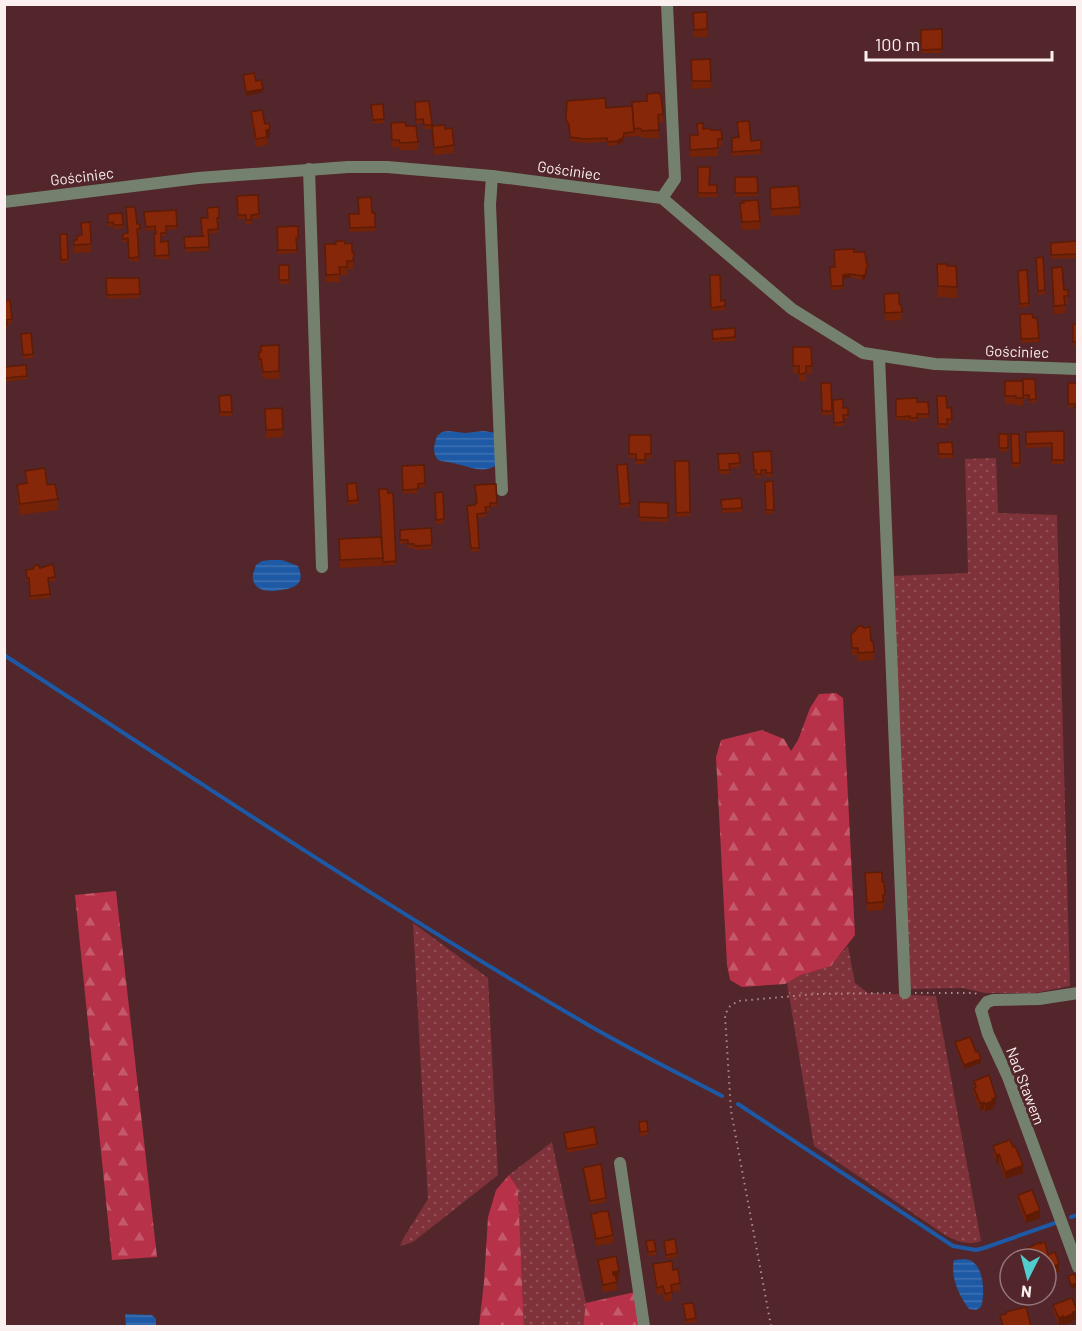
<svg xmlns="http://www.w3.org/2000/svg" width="1082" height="1331" font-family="Barlow,sans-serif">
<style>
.grass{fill:url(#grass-dots)}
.forest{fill:url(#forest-firs)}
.water{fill:url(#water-rules)}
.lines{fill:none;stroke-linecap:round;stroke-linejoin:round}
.stream{stroke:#1d59a4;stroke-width:4}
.path{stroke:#ac9192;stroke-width:2;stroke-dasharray:1.5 4.5;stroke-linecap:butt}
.minor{stroke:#75816f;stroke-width:12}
.wall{fill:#742208}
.shaded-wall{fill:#5e1b06}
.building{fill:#872709;stroke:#5e1b06;stroke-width:1.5}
.labels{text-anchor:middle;stroke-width:6;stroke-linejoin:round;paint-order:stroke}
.street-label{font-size:15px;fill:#fbefef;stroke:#52262a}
</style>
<defs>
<pattern id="grass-dots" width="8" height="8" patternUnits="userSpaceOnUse" patternTransform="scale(1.5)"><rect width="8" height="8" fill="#7f323a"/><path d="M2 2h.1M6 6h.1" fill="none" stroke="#925057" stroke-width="1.8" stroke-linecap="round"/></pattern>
<pattern id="forest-firs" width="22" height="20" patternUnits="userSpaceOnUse" patternTransform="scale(1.5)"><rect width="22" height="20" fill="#b73148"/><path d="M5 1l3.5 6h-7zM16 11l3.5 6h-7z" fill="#c5596c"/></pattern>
<pattern id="water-rules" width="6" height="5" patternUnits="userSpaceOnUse" patternTransform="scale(1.5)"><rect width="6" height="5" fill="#1d59a4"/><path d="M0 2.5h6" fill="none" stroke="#3f71b1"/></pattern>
</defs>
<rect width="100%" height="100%" fill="#52262a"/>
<g class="grass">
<polygon points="996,458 998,513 1057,515 1070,986 1035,993 985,993 963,988 907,989 892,576 968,573 965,459"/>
<polygon points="413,923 488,978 498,1175 413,1242 400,1246 404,1237 428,1199"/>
<path d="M848,946l7,37 13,10 68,3 45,245c-14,5 -24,0 -36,-6l-131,-89 -27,-163 14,-8 30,-10z"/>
<polygon points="552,1142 586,1303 583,1326 524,1326 518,1189 509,1175"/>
</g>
<g class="forest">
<polygon points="836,693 843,698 855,935 831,966 801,975 785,984 742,987 730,980 727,965 716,757 721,740 762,730 784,739 791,751 798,740 810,708 819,694"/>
<polygon points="116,891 157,1257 112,1260 75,895"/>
<polygon points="509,1175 518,1189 524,1326 479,1326 484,1282 488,1217 496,1190"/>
<polygon points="635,1292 639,1326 583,1326 586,1303"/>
</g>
<g class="water">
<path d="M448,431l17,2 19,-2 12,2 3,31c-17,10 -25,4 -42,0 -7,-2 -13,-2 -19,-4 -6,-8 -4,-15 -1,-24l5,-4z"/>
<path d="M270,560h12l16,6c8,18 -3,22 -18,24 -10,2 -25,2 -27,-11 -1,-5 2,-10 3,-14l6,-4z"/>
<path d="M965,1259c3,1 7,1 9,4 10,7 11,34 7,44l-5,3 -7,-1c-10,-13 -19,-33 -15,-49z"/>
<polygon points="125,1314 152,1315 156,1319 156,1326 126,1326"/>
</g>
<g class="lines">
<g class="stream">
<path d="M4,655c194,126 386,255 586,371 43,25 88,47 132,70"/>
<polyline points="738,1104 953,1246 976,1250 984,1248 1055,1223"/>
<polyline points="1071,1217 1078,1215"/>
</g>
<g class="path">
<polyline points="915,993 975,993 978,995"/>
<polyline points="771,1326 731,1111 725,1015 729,1007 738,1001 816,994 895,993"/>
</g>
<g class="minor">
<polyline points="309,169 322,567"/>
<polyline points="492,176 490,205 502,490"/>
<polyline points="662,198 675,179 667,4"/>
<polyline points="4,202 198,178 348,167 387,167 492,176 662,198 792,309 863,353 935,364 1078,369"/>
<polyline points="879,356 905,993"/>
<polyline points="1078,993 1039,999 993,1000 987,1002 981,1010 988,1034 1008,1077 1078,1267"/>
<polyline points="620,1163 644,1326"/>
</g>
</g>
<g class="wall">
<polygon points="707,12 707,37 694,37 693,13"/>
<polygon points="942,29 942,53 921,53 921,30"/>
<polygon points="710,59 711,88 692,89 691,60"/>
<polygon points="647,94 663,114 663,122 658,122 659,138 642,138 640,136 624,137 623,142 617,145 608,146 607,142 584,143 570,141 569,129 566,122 567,101 606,108 632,106 647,101"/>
<polygon points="429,101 432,126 445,129 454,145 454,153 434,155 432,129 424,129 423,123 416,124 415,102"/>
<polygon points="383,104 384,123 373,124 371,105"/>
<polygon points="251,112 265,124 270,137 267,138 267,145 256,147 251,120"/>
<polygon points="391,123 406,126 418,142 418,150 400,150 399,147 392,148"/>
<polygon points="697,124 703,129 710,130 722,139 722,146 718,147 718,156 690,157 690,135 697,135"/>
<polygon points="732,138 751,141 761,140 761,154 732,156"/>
<polygon points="698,167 709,185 717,185 717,197 698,197"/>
<polygon points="735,177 757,177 758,196 735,197"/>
<polygon points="770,188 800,207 800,215 771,216"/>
<polygon points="258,195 259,218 251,219 251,224 246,224 246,219 238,219 237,196"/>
<polygon points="219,207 219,221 217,222 218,233 208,234 209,251 185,252 184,237 202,236 201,218 208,218"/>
<polygon points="176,210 177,229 166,230 166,236 161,236 161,242 168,241 169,259 155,259 154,234 155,234 155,230 146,231 144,212"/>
<polygon points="740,211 760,221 760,229 742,230"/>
<polygon points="122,213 123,228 114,229 113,226 108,226 108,214"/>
<polygon points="372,213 375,213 375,231 350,232 349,214"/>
<polygon points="137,224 140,224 140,233 138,233 139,261 129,261 128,242 123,243 123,234 127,233"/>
<polygon points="298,226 298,242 296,242 297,253 278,254 277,227"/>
<polygon points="60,234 67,234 68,263 61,263"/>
<polygon points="74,240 91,244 91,252 74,253"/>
<polygon points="1077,241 1077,258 1051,259 1051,243"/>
<polygon points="325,244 345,244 352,252 354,261 353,269 347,269 347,275 340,275 340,282 326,282"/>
<polygon points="854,252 866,261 868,269 866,271 866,278 862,280 851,277 843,279 843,289 831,290 830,267 835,267"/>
<polygon points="1043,257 1045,294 1038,295 1036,258"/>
<polygon points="937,264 947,266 956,266 957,298 938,297"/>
<polygon points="279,265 289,280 289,284 279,284"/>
<polygon points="1052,268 1064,290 1068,296 1068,304 1065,304 1065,313 1054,314"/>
<polygon points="1027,270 1029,307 1020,308 1018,271"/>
<polygon points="710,275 721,301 725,300 725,310 711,311"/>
<polygon points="106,278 139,278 140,298 107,299"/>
<polygon points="884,294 899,304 901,304 902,320 885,321"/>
<polygon points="4,301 12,319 12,323 7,324 7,328 4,329"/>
<polygon points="1020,314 1033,318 1037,318 1039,342 1021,343"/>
<rect x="1073" y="324" width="4" height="22"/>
<polygon points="735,328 735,341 713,342 712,330"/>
<polygon points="21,338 33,354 33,358 23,359"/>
<polygon points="279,345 279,379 263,379 261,367 259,366 259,352"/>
<polygon points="793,347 811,347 812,374 806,374 806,381 799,381 799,374 793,374"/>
<polygon points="4,367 27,376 27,379 5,382"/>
<polygon points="1035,379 1036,403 1029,403 1029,398 1023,399 1023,405 1016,406 1016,404 1005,404 1005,381 1022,381"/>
<polygon points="821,383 831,383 832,415 822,415"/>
<polygon points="1068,383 1077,383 1077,412 1075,412 1075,407 1068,407"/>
<polygon points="231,395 232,416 220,416 219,396"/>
<polygon points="937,396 947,408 951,407 952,423 947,423 947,428 938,428"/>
<polygon points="896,399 917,402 928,402 929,418 917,418 917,421 910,422 910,420 896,420"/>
<polygon points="833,400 843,408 848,408 848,418 844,419 844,426 834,426"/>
<polygon points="282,408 283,437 266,438 265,409"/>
<polygon points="1064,431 1064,464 1052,464 1052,447 1026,448 1026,432"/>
<polygon points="999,434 1008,434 1008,451 999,452"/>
<polygon points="1011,434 1019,434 1020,467 1012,467"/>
<polygon points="629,435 651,435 651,458 645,458 645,464 636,464 636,458 629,458"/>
<polygon points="952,442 953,458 939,458 938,443"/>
<polygon points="771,451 772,477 766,477 766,474 761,474 761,478 756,478 756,474 754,474 753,452"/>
<polygon points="739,453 740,467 730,468 730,474 719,474 718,454"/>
<polygon points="675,461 689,461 690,516 676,517"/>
<polygon points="627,464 630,507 620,508 617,465"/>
<polygon points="424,465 425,487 418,488 418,493 403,494 402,466"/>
<polygon points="25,471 47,485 58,499 58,510 20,515 17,496 17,485 25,483"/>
<polygon points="773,481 774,513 766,514 765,482"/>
<polygon points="356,483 358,504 348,505 347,484"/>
<polygon points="496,484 497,506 490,507 490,511 486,511 486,517 477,518 479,551 471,552 467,506 475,505"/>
<polygon points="443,492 444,523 436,524 435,493"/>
<polygon points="388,493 393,493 396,565 340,568 339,539 381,538"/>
<polygon points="741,498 742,512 722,513 721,500"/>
<polygon points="639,502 668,503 668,522 639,521"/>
<polygon points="431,528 432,549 415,550 414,548 408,548 408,543 400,544 400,530"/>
<polygon points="40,568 55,577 55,581 49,582 50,598 30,600 29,582 27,582 26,570"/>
<polygon points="851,635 873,641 874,660 858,661 858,655 852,655"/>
<polygon points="865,881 884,882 885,903 883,903 883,910 867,911"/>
<polygon points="955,1042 976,1052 981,1063 964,1069 955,1046"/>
<polygon points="974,1081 996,1105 993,1106 993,1109 985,1111 984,1109 980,1111 974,1095"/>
<polygon points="639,1122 648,1131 648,1135 640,1136"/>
<polygon points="564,1133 597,1144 597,1147 567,1153"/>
<polygon points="993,1146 1023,1173 1005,1179 999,1162 996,1163 993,1154"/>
<polygon points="583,1168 606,1198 606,1202 590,1205"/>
<polygon points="1018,1195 1040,1218 1026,1223 1018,1203"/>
<polygon points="591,1214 613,1235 613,1243 596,1246 591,1222"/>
<polygon points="646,1241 656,1251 656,1255 648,1256"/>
<polygon points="664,1241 677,1253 677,1257 666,1259"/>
<polygon points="598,1260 619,1278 616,1279 617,1290 603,1292 598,1267"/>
<polygon points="653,1264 673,1270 680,1283 680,1291 672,1292 672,1300 665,1302 663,1294 657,1295 653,1271"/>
<polygon points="683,1304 696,1318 696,1322 686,1324"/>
<polygon points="1053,1305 1077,1318 1073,1320 1073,1322 1063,1325 1063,1324 1059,1325 1053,1312"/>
</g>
<g class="shaded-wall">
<polygon points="263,89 263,92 246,96 246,92"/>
<polygon points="270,129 270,137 266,138 266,130"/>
<polygon points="624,133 623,142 617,145 617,141"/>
<polygon points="851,274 851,277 843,279 843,275"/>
<polygon points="866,274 866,278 862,280 862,276"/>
<polygon points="981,1059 981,1063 964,1069 964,1065"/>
<polygon points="996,1097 996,1105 993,1106 993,1109 985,1111 985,1104"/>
<polygon points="984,1102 984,1109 980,1111 980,1103"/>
<polygon points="999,1154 999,1162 996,1163 996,1155"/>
<polygon points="1023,1165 1023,1173 1005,1179 1005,1172"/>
<polygon points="1040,1210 1040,1218 1026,1223 1026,1216"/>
<polygon points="1059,1264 1059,1272 1046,1277 1046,1269"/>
<polygon points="619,1271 619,1278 613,1280 613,1272"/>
<polygon points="1077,1283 1077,1287 1071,1289 1071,1285"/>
<polygon points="1077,1311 1077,1318 1073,1320 1073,1322 1063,1325 1063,1318"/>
<polygon points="1063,1316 1063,1324 1059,1325 1059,1318"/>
</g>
<g class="building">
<polygon points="707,12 707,29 694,30 693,13"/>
<polygon points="942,29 942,49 921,50 921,30"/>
<polygon points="710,59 711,81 692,81 691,60"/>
<polygon points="254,73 256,81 261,80 263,89 246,92 243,75"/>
<polygon points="659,93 661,96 663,114 658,115 659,130 642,131 640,128 634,129 632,102 647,101 647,94"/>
<polygon points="605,98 606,108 632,106 634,132 624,133 623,138 617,141 608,142 607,138 584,139 570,137 569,125 566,119 567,101"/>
<polygon points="429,101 432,125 424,125 423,119 416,120 415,102"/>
<polygon points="383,104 384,119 373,120 371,105"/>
<polygon points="262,110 265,124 269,123 270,129 266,130 267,137 256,139 251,112"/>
<polygon points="749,121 751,141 761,140 761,150 732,152 732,138 739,137 737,122"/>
<polygon points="405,122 406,126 416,126 418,142 400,143 399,140 392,140 391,123"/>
<polygon points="703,123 703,129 709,128 710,130 721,130 722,139 718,139 718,148 690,150 690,135 698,135 697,124"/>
<polygon points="445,125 445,129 452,128 454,145 434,148 432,126"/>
<polygon points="698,167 710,167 709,185 717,185 717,193 698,193"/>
<polygon points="735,177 757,177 758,193 735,193"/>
<polygon points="798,186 800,207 771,209 770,188"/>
<polygon points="258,195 259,214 251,215 251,220 246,220 246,215 238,215 237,196"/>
<polygon points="371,197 372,213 375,213 375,227 350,228 349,214 359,214 358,198"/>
<polygon points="758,200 760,221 742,222 740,203 744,203 743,201"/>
<polygon points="126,207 135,207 137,224 140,224 140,229 137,229 139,257 129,258 128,238 123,239 123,234 128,233"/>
<polygon points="219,207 219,218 217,218 218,229 208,230 209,247 185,248 184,237 204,236 202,234 201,218 208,218 207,208"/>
<polygon points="176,210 177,226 166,226 166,233 161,233 161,242 168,241 169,255 155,256 154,234 156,234 155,226 146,227 144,212"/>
<polygon points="122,213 123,225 114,225 113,222 108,223 108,214"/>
<polygon points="90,222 91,244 74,245 74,240 77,240 77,236 82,235 81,223"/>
<polygon points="298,226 298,238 296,238 297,250 278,250 277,227"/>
<polygon points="60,234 67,234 68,259 61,260"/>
<polygon points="336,241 345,241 345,244 352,243 352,252 354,253 353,261 347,261 347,267 339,267 340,274 326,275 325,244 336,244"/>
<polygon points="1077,241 1077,254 1051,255 1051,243"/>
<polygon points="854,249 854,252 865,252 866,261 868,266 866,268 866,274 862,276 851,274 843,275 843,286 831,286 830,267 835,267 834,250"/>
<polygon points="1043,257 1045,290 1038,291 1036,258"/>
<polygon points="937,264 947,264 947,266 956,266 957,287 938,286"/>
<rect x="279" y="265" width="10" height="15"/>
<polygon points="1062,267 1064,290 1068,290 1068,296 1064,296 1065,305 1054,306 1052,268"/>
<polygon points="1027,270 1029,303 1020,304 1018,271"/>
<polygon points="710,275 720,275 721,301 725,300 725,306 711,308"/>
<polygon points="106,278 139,278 140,294 107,295"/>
<polygon points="899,293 899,304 901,304 902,312 885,313 884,294"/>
<polygon points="10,300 12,319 6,320 7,325 4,325 4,301"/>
<polygon points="1020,314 1032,314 1033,318 1037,318 1039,338 1021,339"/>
<rect x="1073" y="324" width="4" height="18"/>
<polygon points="735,328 735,337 713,339 712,330"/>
<polygon points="31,333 33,354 23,355 21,334"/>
<polygon points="279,345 279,371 263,372 261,359 259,359 259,352 261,352 261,346"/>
<polygon points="793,347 811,347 812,366 806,366 806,373 799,374 799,366 793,366"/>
<polygon points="26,365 27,376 5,378 4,367"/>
<polygon points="1022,379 1035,379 1036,399 1029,400 1029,395 1023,395"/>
<polygon points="1005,381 1023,381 1023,398 1016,398 1016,396 1005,396"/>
<polygon points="821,383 831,383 832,411 822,411"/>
<polygon points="1068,383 1077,383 1077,408 1075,408 1075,404 1068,404"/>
<polygon points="231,395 232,412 220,412 219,396"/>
<polygon points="937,396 946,396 947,408 951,407 952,419 947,419 947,424 938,424"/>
<polygon points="917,398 917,402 928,402 929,414 917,414 917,418 910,418 910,416 896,417 896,399"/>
<polygon points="843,399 843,408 848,408 848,415 843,415 844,422 834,423 833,400"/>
<polygon points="282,408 283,429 266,430 265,409"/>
<polygon points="1064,431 1064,460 1052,460 1052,443 1026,444 1026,432"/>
<rect x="999" y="434" width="9" height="14"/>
<polygon points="1011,434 1019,434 1020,463 1012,463"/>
<polygon points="629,435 651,435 651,454 645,454 645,460 636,460 636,454 629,454"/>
<polygon points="952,442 953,454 939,454 938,443"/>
<polygon points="771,451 772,473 766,473 766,470 761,470 761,474 756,474 756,470 754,470 753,452"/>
<polygon points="739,453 740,463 729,464 730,470 719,470 718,454"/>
<polygon points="675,461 689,461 690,512 676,513"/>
<polygon points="627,464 630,503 620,504 617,465"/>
<polygon points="424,465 425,483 418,484 418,489 403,490 402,466"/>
<polygon points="45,468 47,485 55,484 58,499 20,504 17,485 27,483 25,471"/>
<polygon points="773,481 774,510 766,510 765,482"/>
<polygon points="356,483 358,500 348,501 347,484"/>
<polygon points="496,484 497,503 490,503 490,507 485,507 486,513 477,514 479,548 471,548 467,506 475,505 475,503 477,503 475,485"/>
<polygon points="379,489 387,489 388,493 393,493 396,561 383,562"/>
<polygon points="443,492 444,519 436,520 435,493"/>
<polygon points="741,498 742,508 722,509 721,500"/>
<polygon points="639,502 668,503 668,518 639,517"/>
<polygon points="431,528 432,545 415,546 414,544 408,544 408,540 400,540 400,530"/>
<polygon points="381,537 383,558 340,560 339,539"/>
<polygon points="53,564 55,577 48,578 50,594 30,596 29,578 27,578 26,570 33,569 35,565 38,565 40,568"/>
<polygon points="859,626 862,626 864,628 870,627 871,641 873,641 874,652 858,653 858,648 852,648 851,635"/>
<polygon points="882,872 882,882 884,882 885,895 883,895 883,902 867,903 865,873"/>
<polygon points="970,1037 976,1052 978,1051 981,1059 964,1065 955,1042"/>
<polygon points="989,1075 996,1097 992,1099 993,1101 985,1104 984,1102 980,1103 974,1088 976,1087 974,1081"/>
<polygon points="647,1121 648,1131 640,1132 639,1122"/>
<polygon points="594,1127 597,1144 567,1149 564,1133"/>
<polygon points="1010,1140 1013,1147 1015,1146 1023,1165 1005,1172 999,1154 996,1155 993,1146"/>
<polygon points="601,1164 606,1198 590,1201 583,1168"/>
<polygon points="1032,1190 1040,1210 1026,1216 1018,1195"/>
<polygon points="608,1211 613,1235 596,1239 591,1214 597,1213 597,1212"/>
<polygon points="675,1239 677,1253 666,1255 664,1241"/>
<polygon points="654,1240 656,1251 648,1252 646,1241"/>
<polygon points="1040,1242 1040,1244 1045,1242 1048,1255 1055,1252 1059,1264 1046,1269 1046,1259 1027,1259 1024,1250"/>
<polygon points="616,1256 619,1271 613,1272 613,1275 615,1275 617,1282 603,1285 598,1260"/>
<polygon points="672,1261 673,1270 678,1269 680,1283 671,1285 672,1292 665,1294 663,1286 657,1288 653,1264"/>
<polygon points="1075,1274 1077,1283 1071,1285 1068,1276"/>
<polygon points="1072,1298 1077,1311 1073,1312 1073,1314 1063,1318 1063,1316 1059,1318 1053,1305"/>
<polygon points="693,1303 696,1318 686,1320 683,1304"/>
<polygon points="1026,1307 1031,1326 1003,1326 1000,1315 1006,1314 1006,1312"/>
</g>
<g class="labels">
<g class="street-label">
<text transform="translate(569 171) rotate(8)" y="5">Gościniec</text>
<text transform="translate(82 177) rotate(-7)" y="5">Gościniec</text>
<text transform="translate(1017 352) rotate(2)" y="5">Gościniec</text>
<text transform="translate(1025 1086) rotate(69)" y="5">Nad Stawem</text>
</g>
</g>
<rect width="1082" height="1331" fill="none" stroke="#fbefef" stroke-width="12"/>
<g transform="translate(1028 1277) rotate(186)"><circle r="28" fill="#52262a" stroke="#967679" stroke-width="1.5"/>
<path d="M0-4.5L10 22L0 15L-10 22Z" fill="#52cdce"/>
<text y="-9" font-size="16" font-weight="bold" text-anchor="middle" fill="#fbefef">N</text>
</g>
<path d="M866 51v9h186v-9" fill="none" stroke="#fbefef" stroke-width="3"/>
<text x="875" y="51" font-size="18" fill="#fbefef" stroke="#52262a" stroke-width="4.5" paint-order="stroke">100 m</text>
</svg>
